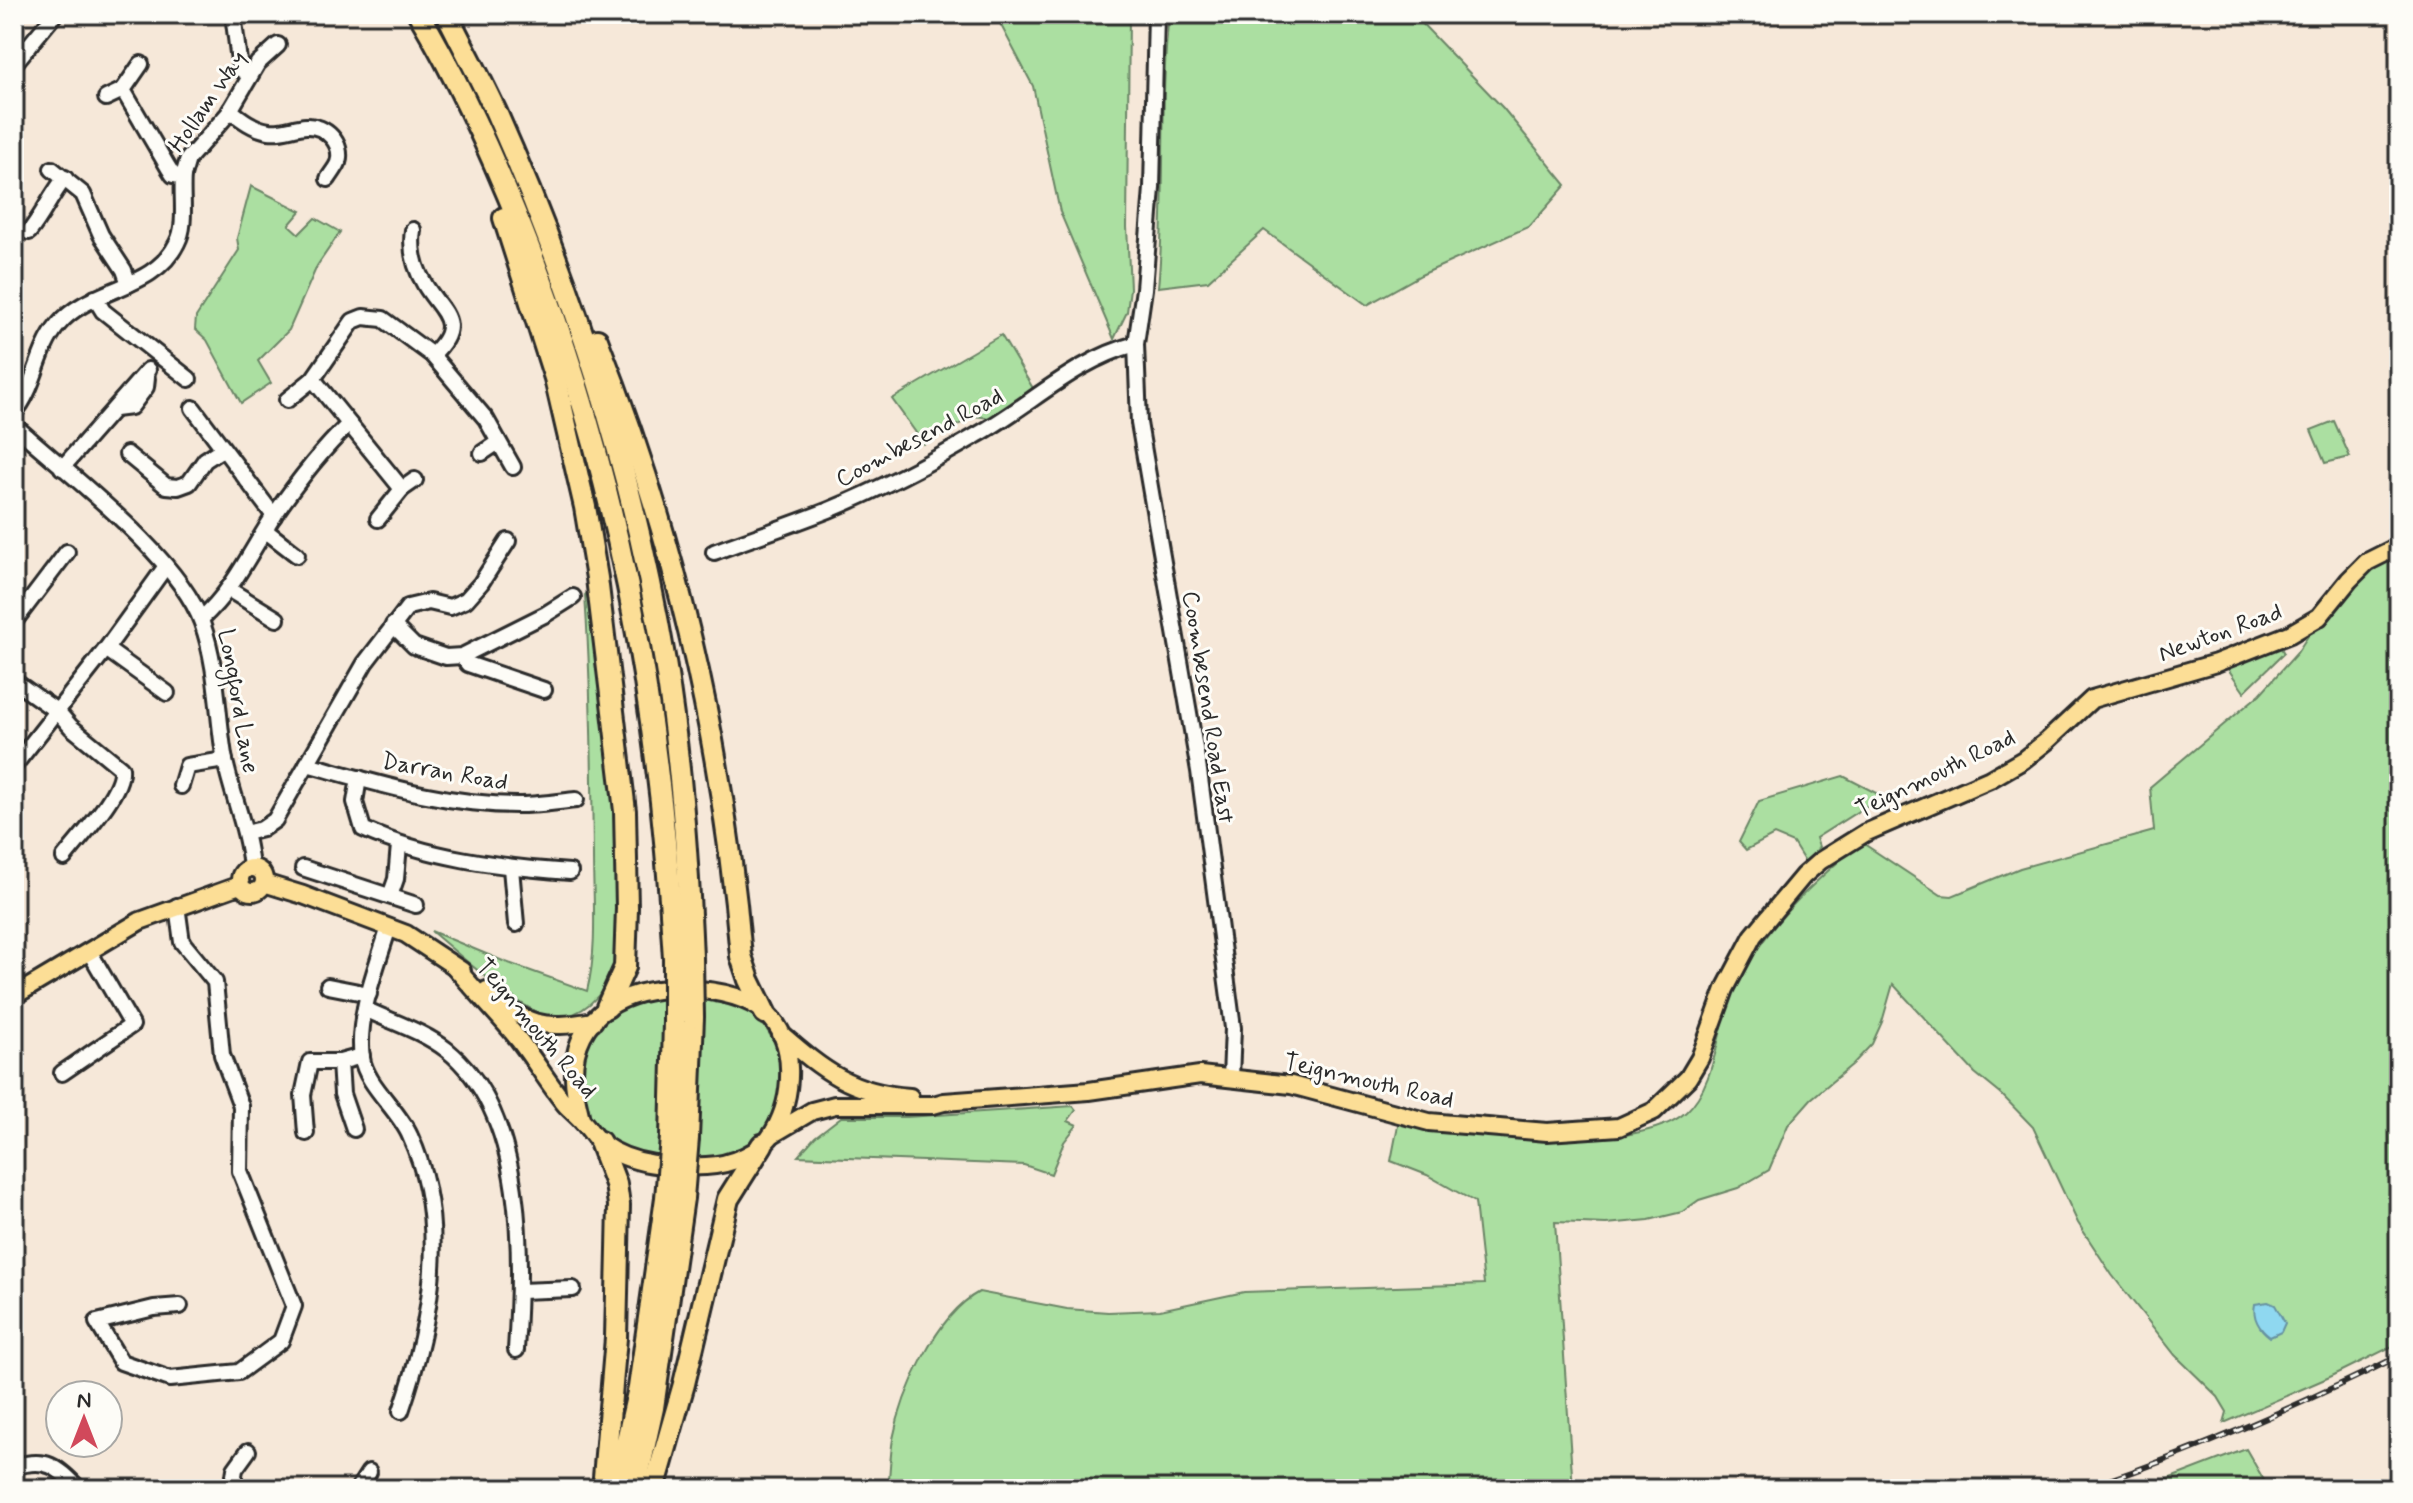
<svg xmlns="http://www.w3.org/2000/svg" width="2413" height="1503" font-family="Mynerve,sans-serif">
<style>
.green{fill:#abdfa1;stroke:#6b8566;stroke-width:2}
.water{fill:#8fd8f0;stroke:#6793a1;stroke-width:2}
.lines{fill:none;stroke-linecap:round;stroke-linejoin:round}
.minor-casing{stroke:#2b2b2b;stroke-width:20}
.major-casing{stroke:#2b2b2b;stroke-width:22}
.highway-casing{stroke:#2b2b2b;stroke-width:26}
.minor{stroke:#fdfcf7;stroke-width:14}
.major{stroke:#fcde96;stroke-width:16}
.highway{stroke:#fcde96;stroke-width:20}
.rail-casing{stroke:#2b2b2b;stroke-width:6}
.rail{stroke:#fdfcf7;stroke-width:3;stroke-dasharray:9;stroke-linecap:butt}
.highway-bridge-casing{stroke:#2b2b2b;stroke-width:26;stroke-linecap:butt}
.highway-bridge{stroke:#fcde96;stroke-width:20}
.labels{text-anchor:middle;stroke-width:6;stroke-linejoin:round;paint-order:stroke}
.street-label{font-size:24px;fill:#2b2b2b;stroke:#fdfcf7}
</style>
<rect width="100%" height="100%" fill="#f6e8d9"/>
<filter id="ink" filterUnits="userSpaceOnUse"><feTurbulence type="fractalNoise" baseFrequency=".0125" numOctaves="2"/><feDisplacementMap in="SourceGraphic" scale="16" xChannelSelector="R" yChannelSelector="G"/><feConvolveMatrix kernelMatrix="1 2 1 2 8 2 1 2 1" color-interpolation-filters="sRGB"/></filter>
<g filter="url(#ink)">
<g class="green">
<polygon points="995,14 1129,14 1127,227 1130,288 1127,312 1114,339 1060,212 1033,86"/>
<path d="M1169,14h244l90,94 63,77 -36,41 -109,49 -54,30 -103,-75 -56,51 -50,6c9,-91 1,-182 11,-273z"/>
<polygon points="251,186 301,211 289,225 299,234 315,218 340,232 317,266 289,330 258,361 271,383 241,403 207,340 195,329 196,317 239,250 237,238"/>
<polygon points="1001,335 1034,390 990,418 974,416 924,444 892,399"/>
<polygon points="2334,421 2350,457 2325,463 2311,430"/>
<path d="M2399,556v787l-67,33 -108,47 3,-11 -9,-15 -43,-42 -63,-80 -34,-52 -45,-96 -31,-32 -27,-22 -82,-89 -11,38 -10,22 -19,20 -42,35 -23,26 -19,45 -31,18 -39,12 -17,12 -33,8 -43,4 -51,-2 18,267h-685c2,-16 2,-33 5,-50 9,-46 43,-124 86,-147l88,17 41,3 52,-2 84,-18 240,-8 -9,-82 -48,-27 -36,-14 8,-41c61,17 238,36 287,-8 31,-29 30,-81 46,-118 30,-65 76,-107 129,-152l80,53 11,1 68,-28 134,-37 -4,-44 110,-93 37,-41 16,-25 58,-60z"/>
<path d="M594,584c10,103 24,206 23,309 0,23 3,51 -3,73 -8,28 -34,56 -66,50 -27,-5 -93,-65 -117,-85l72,30 84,30c11,-43 6,-92 6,-136 -1,-87 -2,-173 -8,-260z"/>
<polygon points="2279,645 2284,653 2244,692 2226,666"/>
<polygon points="1843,776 1882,796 1816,838 1819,847 1806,864 1793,843 1774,835 1746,850 1739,842 1759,801"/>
<path d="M665,995c20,2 47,-1 66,7 52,20 65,84 35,127 -12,17 -36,29 -57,32 -12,1 -63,-3 -73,-7 -9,-3 -20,-9 -27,-14 -41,-33 -36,-105 9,-132 12,-7 32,-9 47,-13z"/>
<polygon points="1073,1106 1076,1110 1068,1121 1077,1125 1064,1142 1051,1174 1024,1165 798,1156 815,1137 841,1117 907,1117"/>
<polygon points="2246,1449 2269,1489 2142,1489"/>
</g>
<path class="water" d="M2268,1302l7,3 10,18 -4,9 -11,5c-11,-8 -18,-20 -15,-33z"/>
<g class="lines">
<g class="minor-casing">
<g id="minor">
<polyline points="233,14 240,69 249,75"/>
<polyline points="1156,14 1152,188 1144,289 1136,344 1139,423 1199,771 1233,1028 1231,1078"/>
<polyline points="14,64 55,14"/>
<polyline points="106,98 123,90"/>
<path d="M230,110c11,9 24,19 39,21 13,2 24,-4 37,-5 19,-1 38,17 32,37 -2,5 -7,11 -10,16"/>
<polyline points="52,169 83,194 101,235 124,270 129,284"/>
<polyline points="183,176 188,159 228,114 258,63 278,45"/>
<path d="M413,230c-3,20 1,37 12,55 16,27 41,38 7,70"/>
<path d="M29,232c14,-17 22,-37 36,-54"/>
<polyline points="95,298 103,311 189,379"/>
<polyline points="313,379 402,489"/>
<polyline points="287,400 313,379 353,321 363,317 383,319 432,355 486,419 513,467"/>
<polyline points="193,408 274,516"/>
<polyline points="115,409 131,407 146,387 147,378"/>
<path d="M14,413c22,-26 22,-61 44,-88 31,-38 96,-34 119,-82 10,-18 4,-46 6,-67l-10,-1 -5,-8 -45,-77 18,-26"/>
<path d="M14,425c53,48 165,132 188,198 16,44 15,93 23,138 8,37 23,70 26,107"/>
<polyline points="482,453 497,443"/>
<polyline points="127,454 166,486 178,487 189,483 205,460 222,449"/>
<polyline points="62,468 148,370"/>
<polyline points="378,519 402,489 415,480"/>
<polyline points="266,531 297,555"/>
<path d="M714,552c38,-14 77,-27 115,-42 51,-21 101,-47 148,-75 54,-30 98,-75 159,-91"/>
<polyline points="228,589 277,619"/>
<path d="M201,619c33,-29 50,-69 74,-105 22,-32 46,-63 74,-90"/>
<polyline points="14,622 67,552"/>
<polyline points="393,625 414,646 446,657 462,656 546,614 573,597"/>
<polyline points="106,649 167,693"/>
<polyline points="462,656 468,664 544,690"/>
<path d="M14,681l44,31 13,15 50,41c3,24 -42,70 -57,90"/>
<path d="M307,764c69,19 141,42 214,41 18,0 37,-3 55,-5"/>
<polyline points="14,766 106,649 166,566"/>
<path d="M359,778l-4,24 8,27c63,29 137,38 207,43"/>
<polyline points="181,786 187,766 225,760"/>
<polyline points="246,833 262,829 275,820 365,663 408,607 429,602 450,607 466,600 481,583 508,541"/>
<polyline points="303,868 416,905"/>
<polyline points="511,868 516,924"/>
<polyline points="390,896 396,879 399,845"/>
<polyline points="177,906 182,942 215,982 222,1055 241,1106 240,1171 294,1306 281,1341 239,1372 170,1379 121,1362 97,1322 154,1308 180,1306"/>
<path d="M389,927c-12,39 -33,90 -27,131 4,27 37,52 48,78 40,87 21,188 -9,275"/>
<polyline points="328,986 369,994"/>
<path d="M365,1009c27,13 58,22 82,41 80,64 75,208 69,300"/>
<polyline points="340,1062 342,1094 354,1129"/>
<polyline points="62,1073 132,1025 89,951"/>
<polyline points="306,1133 303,1095 310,1062 340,1062 362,1056"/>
<polyline points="520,1291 573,1289"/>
<path d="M14,1467c32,-10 43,-1 65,22"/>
<polyline points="157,1489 163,1489"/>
<polyline points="232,1489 235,1469 248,1451"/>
<polyline points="358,1489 369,1472"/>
</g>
</g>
<g class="major-casing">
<g id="major">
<circle cx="252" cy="880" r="12"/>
<polyline points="264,883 303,895 406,934 462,971"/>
<path d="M455,967c21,25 44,48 64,73 16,21 30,44 46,64 5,6 12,11 17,17 7,7 12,17 20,23 30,22 69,23 104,22 24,-1 56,-13 68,-35 19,-33 24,-90 -8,-118 -21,-18 -54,-23 -80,-24 -57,-2 -114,22 -112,89 0,14 4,28 7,41"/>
<path d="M487,990c39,36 55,40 107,31"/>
<polyline points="14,996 140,921 240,885"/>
<path d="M781,1034c43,37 70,59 129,63"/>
<polyline points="773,1134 812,1111 835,1105 933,1105 944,1102 1089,1091 1200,1075 1291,1085 1429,1122 1547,1132 1619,1127 1654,1111 1688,1078 1700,1058 1725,989 1753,936 1803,876 1820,861 1865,833 1990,779 2023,760 2047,741 2092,699 2216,663 2290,634 2319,617 2349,580 2367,562 2399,546"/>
</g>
</g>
<g class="highway-casing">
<g id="highway">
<path d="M419,14c40,67 73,141 102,213 96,241 138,473 153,731"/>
<path d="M447,14c16,33 34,65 49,98 78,175 137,361 169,550 16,98 23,197 27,296"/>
<polyline points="504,218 555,378 585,507 597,578 625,811 627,908 625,967 607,1007"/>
<path d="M597,340c78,197 126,404 144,616l8,24 16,33"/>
<polyline points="671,1137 674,1022"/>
<polyline points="688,1138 693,1017"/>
<polyline points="600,1142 616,1184 619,1205 616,1338 603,1489"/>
<polyline points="616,1489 639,1388 666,1198"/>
<polyline points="635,1489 653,1408 683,1198"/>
<polyline points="654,1489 684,1384 728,1199 762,1145"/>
</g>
</g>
<use href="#minor" class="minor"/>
<use href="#major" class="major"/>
<use href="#highway" class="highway"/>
<g class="rail-casing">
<path id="rail" d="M2083,1489c110,-36 213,-82 316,-133"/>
</g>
<use href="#rail" class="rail"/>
<g class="highway-bridge-casing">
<g id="highway-bridge">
<polyline points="692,958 693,1017"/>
<polyline points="674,1022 674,958"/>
<polyline points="666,1198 671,1137"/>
<polyline points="683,1198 688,1138"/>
</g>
</g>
<use href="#highway-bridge" class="highway-bridge"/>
</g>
</g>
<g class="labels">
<g class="street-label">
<text transform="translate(207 101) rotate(-55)" y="8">Hollam Way</text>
<text transform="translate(919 437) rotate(-28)" y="8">Coombesend Road</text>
<text transform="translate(2220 632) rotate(-20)" y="8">Newton Road</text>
<text transform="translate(239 701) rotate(80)" y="8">Longford Lane</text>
<text transform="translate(1209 707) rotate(81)" y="8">Coombesend Road East</text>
<text transform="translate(445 771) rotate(10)" y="8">Darran Road</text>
<text transform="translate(1935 773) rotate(-26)" y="8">Teignmouth Road</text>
<text transform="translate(537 1028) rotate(50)" y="8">Teignmouth Road</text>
<text transform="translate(1369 1080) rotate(13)" y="8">Teignmouth Road</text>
</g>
</g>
<rect width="2413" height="1503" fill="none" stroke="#fdfcf7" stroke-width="48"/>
<rect x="24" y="24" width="2365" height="1455" fill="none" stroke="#2b2b2b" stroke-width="3" filter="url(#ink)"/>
<g transform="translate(84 1419)"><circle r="38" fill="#fdfcf7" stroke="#a9a8a5" stroke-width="2"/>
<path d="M0-6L14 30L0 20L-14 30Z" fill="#d1495b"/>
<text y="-12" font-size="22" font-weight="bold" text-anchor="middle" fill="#2b2b2b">N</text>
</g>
</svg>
